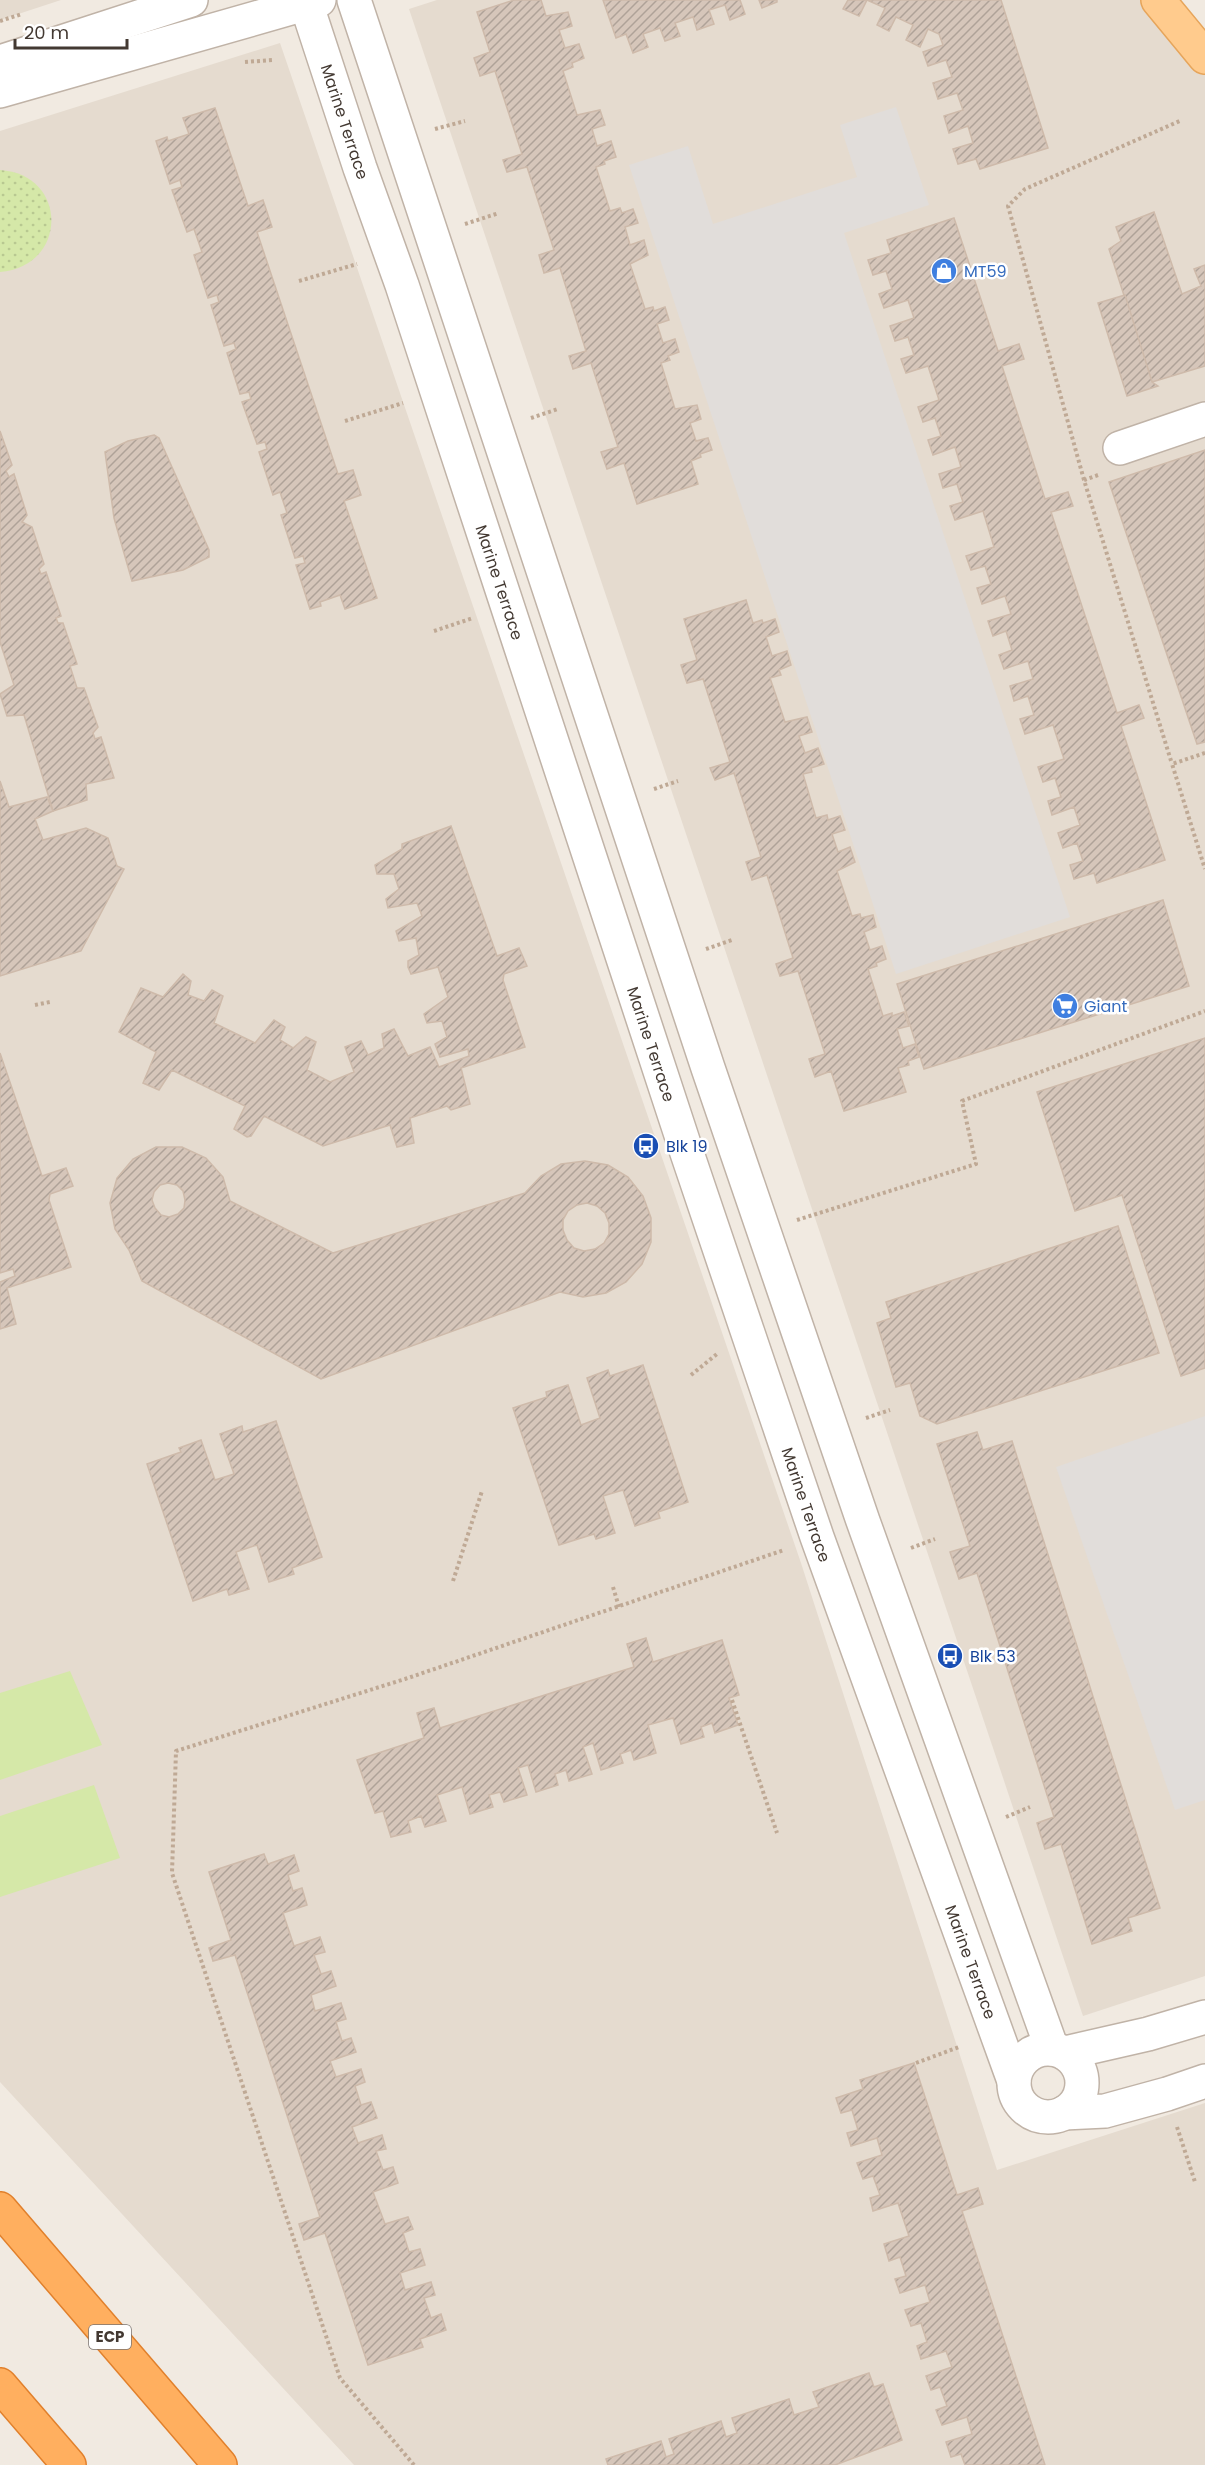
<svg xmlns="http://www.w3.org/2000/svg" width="1205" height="2465" font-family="Poppins,sans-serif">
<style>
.residential{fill:#e5dbcf}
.grass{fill:url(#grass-dots)}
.pitch{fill:#d5e8a8}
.parking{fill:#e1ddda}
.building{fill:url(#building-hatch);stroke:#cebaaa;stroke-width:1.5;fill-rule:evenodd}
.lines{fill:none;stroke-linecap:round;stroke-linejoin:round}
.minor-casing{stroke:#c0b3a7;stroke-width:36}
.major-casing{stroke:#e6a55b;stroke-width:36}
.highway-casing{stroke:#e1802c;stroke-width:36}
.path{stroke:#bfa995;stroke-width:4;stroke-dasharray:3 3;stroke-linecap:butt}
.minor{stroke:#fff;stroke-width:33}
.major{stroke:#ffcb8d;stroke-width:33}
.highway{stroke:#ffaf5f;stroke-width:33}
.labels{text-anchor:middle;stroke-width:5;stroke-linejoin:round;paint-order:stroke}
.shield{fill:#fff;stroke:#7b7470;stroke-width:1.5}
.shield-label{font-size:15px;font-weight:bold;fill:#433932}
.street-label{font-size:16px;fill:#433932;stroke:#fff}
.shop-label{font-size:16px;fill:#366cbe;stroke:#fff;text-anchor:start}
.transit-label{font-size:16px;fill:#164399;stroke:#fff;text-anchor:start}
</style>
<defs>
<pattern id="grass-dots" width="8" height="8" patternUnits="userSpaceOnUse" patternTransform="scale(1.5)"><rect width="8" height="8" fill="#d5e8a8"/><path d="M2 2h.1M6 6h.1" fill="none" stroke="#b8c891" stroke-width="1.8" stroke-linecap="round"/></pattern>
<pattern id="building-hatch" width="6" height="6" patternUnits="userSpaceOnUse" patternTransform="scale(1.5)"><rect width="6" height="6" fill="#d6c6ba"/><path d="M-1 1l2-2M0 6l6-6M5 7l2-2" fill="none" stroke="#afa298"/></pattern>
</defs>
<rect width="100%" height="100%" fill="#f1eae1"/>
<g class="residential">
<polygon points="0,0 61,0 0,20"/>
<polygon points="437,0 1167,0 1205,58 1205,1976 1083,2016 409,9"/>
<polygon points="280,43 801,1563 997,2170 1205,2103 1205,2465 354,2465 0,2082 0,131"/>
</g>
<path class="grass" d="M0,170c68,4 69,96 0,102z"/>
<g class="pitch">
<polygon points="70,1671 102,1745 0,1780 0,1693"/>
<polygon points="94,1785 120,1858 0,1897 0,1816"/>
</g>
<g class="parking">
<polygon points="896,107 929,205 844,233 1070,917 896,974 629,165 688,146 713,224 857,177 840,125"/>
<polygon points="1205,1416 1205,1800 1175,1810 1056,1467"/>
</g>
<g class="building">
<polygon points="514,0 541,0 546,16 568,12 572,26 559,30 565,48 579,44 584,58 572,63 573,67 563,71 577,115 600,110 605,125 592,129 597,146 611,141 616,157 604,161 605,164 596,167 610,211 620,208 622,213 633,209 638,223 625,227 630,245 644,240 648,255 630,264 645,309 653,307 654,311 665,307 669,320 657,324 663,343 675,339 679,352 668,356 670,360 661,363 675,409 697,405 701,419 690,423 696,441 708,438 712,450 700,454 701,457 691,461 698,484 637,504 624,463 607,469 601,452 618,447 591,363 573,369 569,356 586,351 560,268 544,273 539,255 554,250 527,167 507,172 503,160 522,154 495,71 480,76 474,58 490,52 477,12"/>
<polygon points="603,0 740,0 745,14 730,20 725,5 709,10 714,24 697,30 693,17 675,23 680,36 665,41 660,28 643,34 648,47 633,53 626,34 616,38"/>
<polygon points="759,0 777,0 777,2 762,8"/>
<polygon points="848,0 867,0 859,16 843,9"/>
<polygon points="867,0 1001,0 1048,148 980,169 976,159 958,164 953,149 973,143 968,126 949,133 944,116 963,110 957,93 938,99 933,83 952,77 946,60 928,66 923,52 943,45 939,34 928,29 920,47 906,40 913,25 896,17 889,31 877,25 885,8"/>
<polygon points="215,108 248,206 263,200 272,227 257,232 338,474 353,470 361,495 344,501 377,598 345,609 340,595 320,602 321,606 310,609 296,565 305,563 303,556 295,558 281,515 287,513 280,492 273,495 259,452 267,449 265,442 257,444 242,402 251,399 249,392 240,394 227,353 236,349 234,343 224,346 211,305 219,302 217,295 208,298 194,255 202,252 194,229 187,232 172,190 182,187 180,180 170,184 156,141 167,137 168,141 189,134 183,118"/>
<polygon points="1154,212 1182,294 1201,286 1194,269 1205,265 1205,366 1152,382 1109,249 1121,241 1116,227"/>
<polygon points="954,218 998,351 1019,344 1024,359 1002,366 1045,499 1068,492 1073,506 1051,512 1117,713 1139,705 1144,718 1121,726 1165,860 1097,883 1094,873 1074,879 1070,865 1083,861 1077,843 1063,848 1058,833 1080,825 1074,807 1052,815 1048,801 1061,797 1055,778 1043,782 1038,767 1064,759 1053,725 1025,734 1020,719 1034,715 1028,696 1014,701 1010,686 1033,679 1028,661 1004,669 999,655 1012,650 1006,631 993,636 988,621 1011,614 1005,596 982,604 977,588 991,584 985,566 971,570 966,556 994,547 983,511 955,520 950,506 963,502 957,484 943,488 939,474 961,467 955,447 933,455 928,440 941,436 935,418 923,422 918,407 939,400 928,366 906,373 901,359 914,355 908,337 895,341 890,326 914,318 908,300 884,308 879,294 892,289 886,271 873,275 868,260 891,253 887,240"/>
<polygon points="1125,295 1152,382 1158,386 1127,396 1098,303"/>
<polygon points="0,431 12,465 6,471 9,477 14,474 27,515 22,522 32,527 44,564 39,569 41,574 46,572 61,616 56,618 58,623 63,623 77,664 70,666 77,688 84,688 98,727 93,733 95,739 101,737 114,778 86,784 87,800 53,811 24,715 7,716 0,694 14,685 0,642"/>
<polygon points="154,435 159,438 209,550 209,557 183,570 132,581 114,518 105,452 128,441"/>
<polygon points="1205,450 1205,742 1197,744 1109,482"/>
<polygon points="746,600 753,623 762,620 763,623 775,619 779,632 766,637 772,656 787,651 791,665 779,670 781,675 770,678 785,722 807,717 812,732 799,736 805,753 818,748 824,764 811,768 812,772 803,774 816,818 827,815 828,820 840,816 845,830 832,834 838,852 850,847 855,862 837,871 852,916 860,914 861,918 873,915 876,927 864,932 870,950 882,946 886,959 876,963 877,966 868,969 883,1016 892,1013 892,1016 904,1012 909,1026 897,1029 903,1048 915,1044 919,1057 908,1061 909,1065 898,1068 906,1092 844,1111 831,1071 815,1077 809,1059 825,1054 798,971 780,976 776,964 793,958 767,875 752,880 746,862 761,857 734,773 715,780 710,768 730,762 703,679 687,683 681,665 697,660 684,619"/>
<polygon points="0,781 9,807 47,797 53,811 35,819 43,840 86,828 108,838 117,866 124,869 81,951 0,976"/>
<polygon points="451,826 497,956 519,948 527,966 504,974 503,980 525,1047 461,1068 470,1104 451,1110 447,1106 410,1118 414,1143 397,1147 390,1125 323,1146 264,1116 251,1136 247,1137 234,1129 245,1106 172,1070 159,1090 143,1083 156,1052 119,1032 141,988 163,997 183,974 191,981 188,995 204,1001 212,990 223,996 214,1023 255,1043 274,1020 285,1027 280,1040 293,1048 306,1037 316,1042 307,1070 330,1082 354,1072 345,1047 361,1041 368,1055 384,1048 382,1034 394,1029 408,1056 430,1047 439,1067 469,1056 468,1049 440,1057 435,1044 447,1037 442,1021 427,1023 424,1014 448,997 438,967 411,974 408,967 408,961 419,955 416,938 399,941 396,931 422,916 417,903 388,908 386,899 399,889 394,874 377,874 375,865 402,849 402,844"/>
<polygon points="1163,900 1189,986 924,1069 897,984"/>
<polygon points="1205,1038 1205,1368 1181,1376 1122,1195 1075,1211 1037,1092"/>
<polygon points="0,1053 42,1176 66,1168 73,1186 50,1194 49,1200 71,1267 7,1288 16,1324 0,1329 0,1282 15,1276 13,1269 0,1273"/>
<path d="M156,1147h26l24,11 17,19 7,24 103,52 192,-60 16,-17 20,-12 24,-3 23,4 20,12 15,19 8,22v24l-9,22 -16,18 -20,11 -23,4 -23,-5 -239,87 -179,-98 -13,-31 -14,-21 -5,-26 7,-25 16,-19zM168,1183l9,2 6,6 2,9 -1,8 -6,6 -9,3 -8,-2 -6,-7 -3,-8 2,-8 6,-7zM587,1203l10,3 8,7 4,10v11l-5,9 -9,6 -11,2 -10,-3 -7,-8 -4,-10v-10l5,-9 9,-6z"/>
<polygon points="1118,1226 1159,1353 937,1424 920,1416 910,1383 896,1387 877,1323 891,1318 886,1302"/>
<polygon points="643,1365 688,1502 658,1512 660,1518 635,1526 623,1490 603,1496 615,1533 596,1539 594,1534 559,1545 513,1408 547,1397 546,1392 568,1385 581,1425 600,1418 587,1378 608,1370 610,1376"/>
<polygon points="276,1421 322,1557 292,1568 294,1574 269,1582 257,1545 236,1552 249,1589 229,1595 227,1589 193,1601 147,1464 181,1452 179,1448 201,1440 215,1480 234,1474 220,1434 242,1426 243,1432"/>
<polygon points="977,1432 983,1450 1012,1441 1160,1908 1128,1918 1132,1931 1092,1944 1061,1844 1045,1849 1037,1823 1054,1817 977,1573 959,1579 950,1552 970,1546 937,1444"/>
<polygon points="646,1638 653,1662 722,1640 739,1695 729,1698 738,1725 715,1733 712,1723 701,1727 704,1737 681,1744 673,1718 648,1725 656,1753 634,1760 631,1750 620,1754 623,1763 601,1770 593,1743 583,1747 592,1774 569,1781 566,1770 555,1774 558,1785 536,1792 528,1765 518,1768 527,1795 504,1802 500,1792 489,1795 493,1807 470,1814 462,1787 437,1795 446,1821 425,1827 421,1816 408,1821 411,1832 391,1837 383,1811 375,1813 357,1760 424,1738 417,1713 434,1708 440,1728 634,1667 627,1644"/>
<polygon points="264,1854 268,1864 294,1855 299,1871 288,1875 293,1891 302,1888 307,1905 283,1913 294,1946 320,1937 325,1952 314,1955 321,1974 331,1971 336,1986 311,1995 315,2011 341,2003 346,2019 336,2022 342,2041 351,2038 356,2052 330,2061 336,2077 361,2069 365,2082 355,2086 361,2105 371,2102 377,2118 352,2127 358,2143 382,2135 386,2149 376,2151 383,2170 393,2167 398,2183 373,2192 385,2224 408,2217 413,2229 403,2233 409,2252 420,2249 425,2265 400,2273 405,2290 431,2282 435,2295 424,2298 431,2318 441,2314 446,2330 420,2339 423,2347 368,2365 325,2233 304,2240 299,2224 320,2217 235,1955 213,1961 209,1948 231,1940 209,1872"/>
<polygon points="914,2063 957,2195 978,2188 983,2204 962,2211 1045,2465 965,2465 961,2454 951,2457 946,2442 972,2434 967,2417 942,2425 936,2410 947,2406 940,2387 931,2390 926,2376 952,2367 946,2351 921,2359 917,2346 927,2342 921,2323 911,2326 905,2310 930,2302 925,2285 900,2293 895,2279 906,2276 900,2257 889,2261 884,2244 909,2236 898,2203 873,2211 870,2198 880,2195 873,2176 863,2179 857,2163 882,2155 877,2138 851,2146 847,2133 858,2130 852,2110 841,2113 836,2098 863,2089 860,2080"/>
<polygon points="869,2373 874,2387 883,2384 902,2440 835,2465 608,2465 606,2459 661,2441 666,2457 674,2454 669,2439 721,2421 726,2437 737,2433 732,2418 789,2399 794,2415 819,2407 813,2392"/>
</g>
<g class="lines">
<g class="minor-casing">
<g id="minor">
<path id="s1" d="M305,0l55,168 42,117 284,865 131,387 197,544"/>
<polyline points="354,0 708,1068 863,1521 1052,2049"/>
<polyline points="0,62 191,0"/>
<polyline points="0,91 319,0"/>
<polyline points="1120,448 1205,419"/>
<circle cx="1048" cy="2083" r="34"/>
<polyline points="1065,2053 1148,2034 1205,2017"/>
<polyline points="1064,2113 1105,2111 1167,2094 1205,2081"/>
</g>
</g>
<g class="major-casing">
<polyline id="major" points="1158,0 1205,57"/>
</g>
<g class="highway-casing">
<g id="highway">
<polyline points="0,2209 220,2465"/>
<polyline points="0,2385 69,2465"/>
</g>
</g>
<g class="path">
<polyline points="0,21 22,14"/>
<polyline points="245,62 273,60"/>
<polyline points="435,129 465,121"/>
<polyline points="465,224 499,213"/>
<polyline points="299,281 357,264"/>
<polyline points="531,418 558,409"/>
<polyline points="345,421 403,403"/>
<polyline points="1098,475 1084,480 1172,764"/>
<polyline points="1084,480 1008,206 1025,189 1182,120"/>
<polyline points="434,631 473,618"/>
<polyline points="1205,753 1172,764 1205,869"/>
<polyline points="654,789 678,781"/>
<polyline points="706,949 732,940"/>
<polyline points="35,1005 50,1002"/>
<polyline points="797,1220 976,1164 962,1101 1205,1011"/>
<polyline points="691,1375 717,1354"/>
<polyline points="866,1418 890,1410"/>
<polyline points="911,1548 935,1539"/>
<polyline points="453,1581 482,1491"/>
<polyline points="613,1587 619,1607"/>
<polyline points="732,1700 777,1833"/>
<polyline points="1006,1817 1030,1807"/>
<polyline points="916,2063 959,2047"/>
<polyline points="1177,2127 1195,2182"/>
<polyline points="414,2465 340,2378 172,1873 176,1751 405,1679 784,1550"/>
</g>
<use href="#minor" class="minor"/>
<use href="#major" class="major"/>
<use href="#highway" class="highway"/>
</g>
<defs>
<g id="shop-disc" transform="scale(1.35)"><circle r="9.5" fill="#3f7fe0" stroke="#fff"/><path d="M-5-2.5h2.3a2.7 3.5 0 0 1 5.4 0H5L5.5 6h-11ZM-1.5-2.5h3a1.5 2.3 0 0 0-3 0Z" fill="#fff"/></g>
<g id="supermarket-disc" transform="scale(1.35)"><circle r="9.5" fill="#3f7fe0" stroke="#fff"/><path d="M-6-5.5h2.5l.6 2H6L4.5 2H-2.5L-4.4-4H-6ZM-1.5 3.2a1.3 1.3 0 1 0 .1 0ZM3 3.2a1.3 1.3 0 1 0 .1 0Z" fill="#fff"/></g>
<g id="bus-disc" transform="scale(1.35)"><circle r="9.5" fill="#1a4fb4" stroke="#fff"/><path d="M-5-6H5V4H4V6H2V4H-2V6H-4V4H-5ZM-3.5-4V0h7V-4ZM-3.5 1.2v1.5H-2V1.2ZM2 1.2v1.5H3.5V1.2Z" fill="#fff"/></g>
</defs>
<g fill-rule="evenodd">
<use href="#shop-disc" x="944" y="271"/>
<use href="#supermarket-disc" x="1065" y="1006"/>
<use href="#bus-disc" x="646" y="1146"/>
<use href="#bus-disc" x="950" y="1656"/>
</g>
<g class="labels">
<rect class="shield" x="89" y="2325" width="42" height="24" rx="4.5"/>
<g class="shield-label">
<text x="110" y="2342">ECP</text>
</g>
<g class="street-label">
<text dy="6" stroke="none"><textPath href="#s1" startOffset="128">Marine Terrace</textPath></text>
<text dy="6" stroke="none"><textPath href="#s1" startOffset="614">Marine Terrace</textPath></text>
<text dy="6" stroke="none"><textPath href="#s1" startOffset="1100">Marine Terrace</textPath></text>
<text dy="6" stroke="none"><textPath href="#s1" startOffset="1586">Marine Terrace</textPath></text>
<text dy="6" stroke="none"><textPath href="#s1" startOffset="2072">Marine Terrace</textPath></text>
</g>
<g class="shop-label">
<text x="964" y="277">MT59</text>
<text x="1084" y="1012">Giant</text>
</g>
<g class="transit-label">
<text x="666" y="1152">Blk 19</text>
<text x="970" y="1662">Blk 53</text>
</g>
</g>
<path d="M15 39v9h112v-9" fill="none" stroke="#433932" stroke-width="3"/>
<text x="24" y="39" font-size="18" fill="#433932" stroke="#ffffff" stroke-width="4.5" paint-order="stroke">20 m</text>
</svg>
